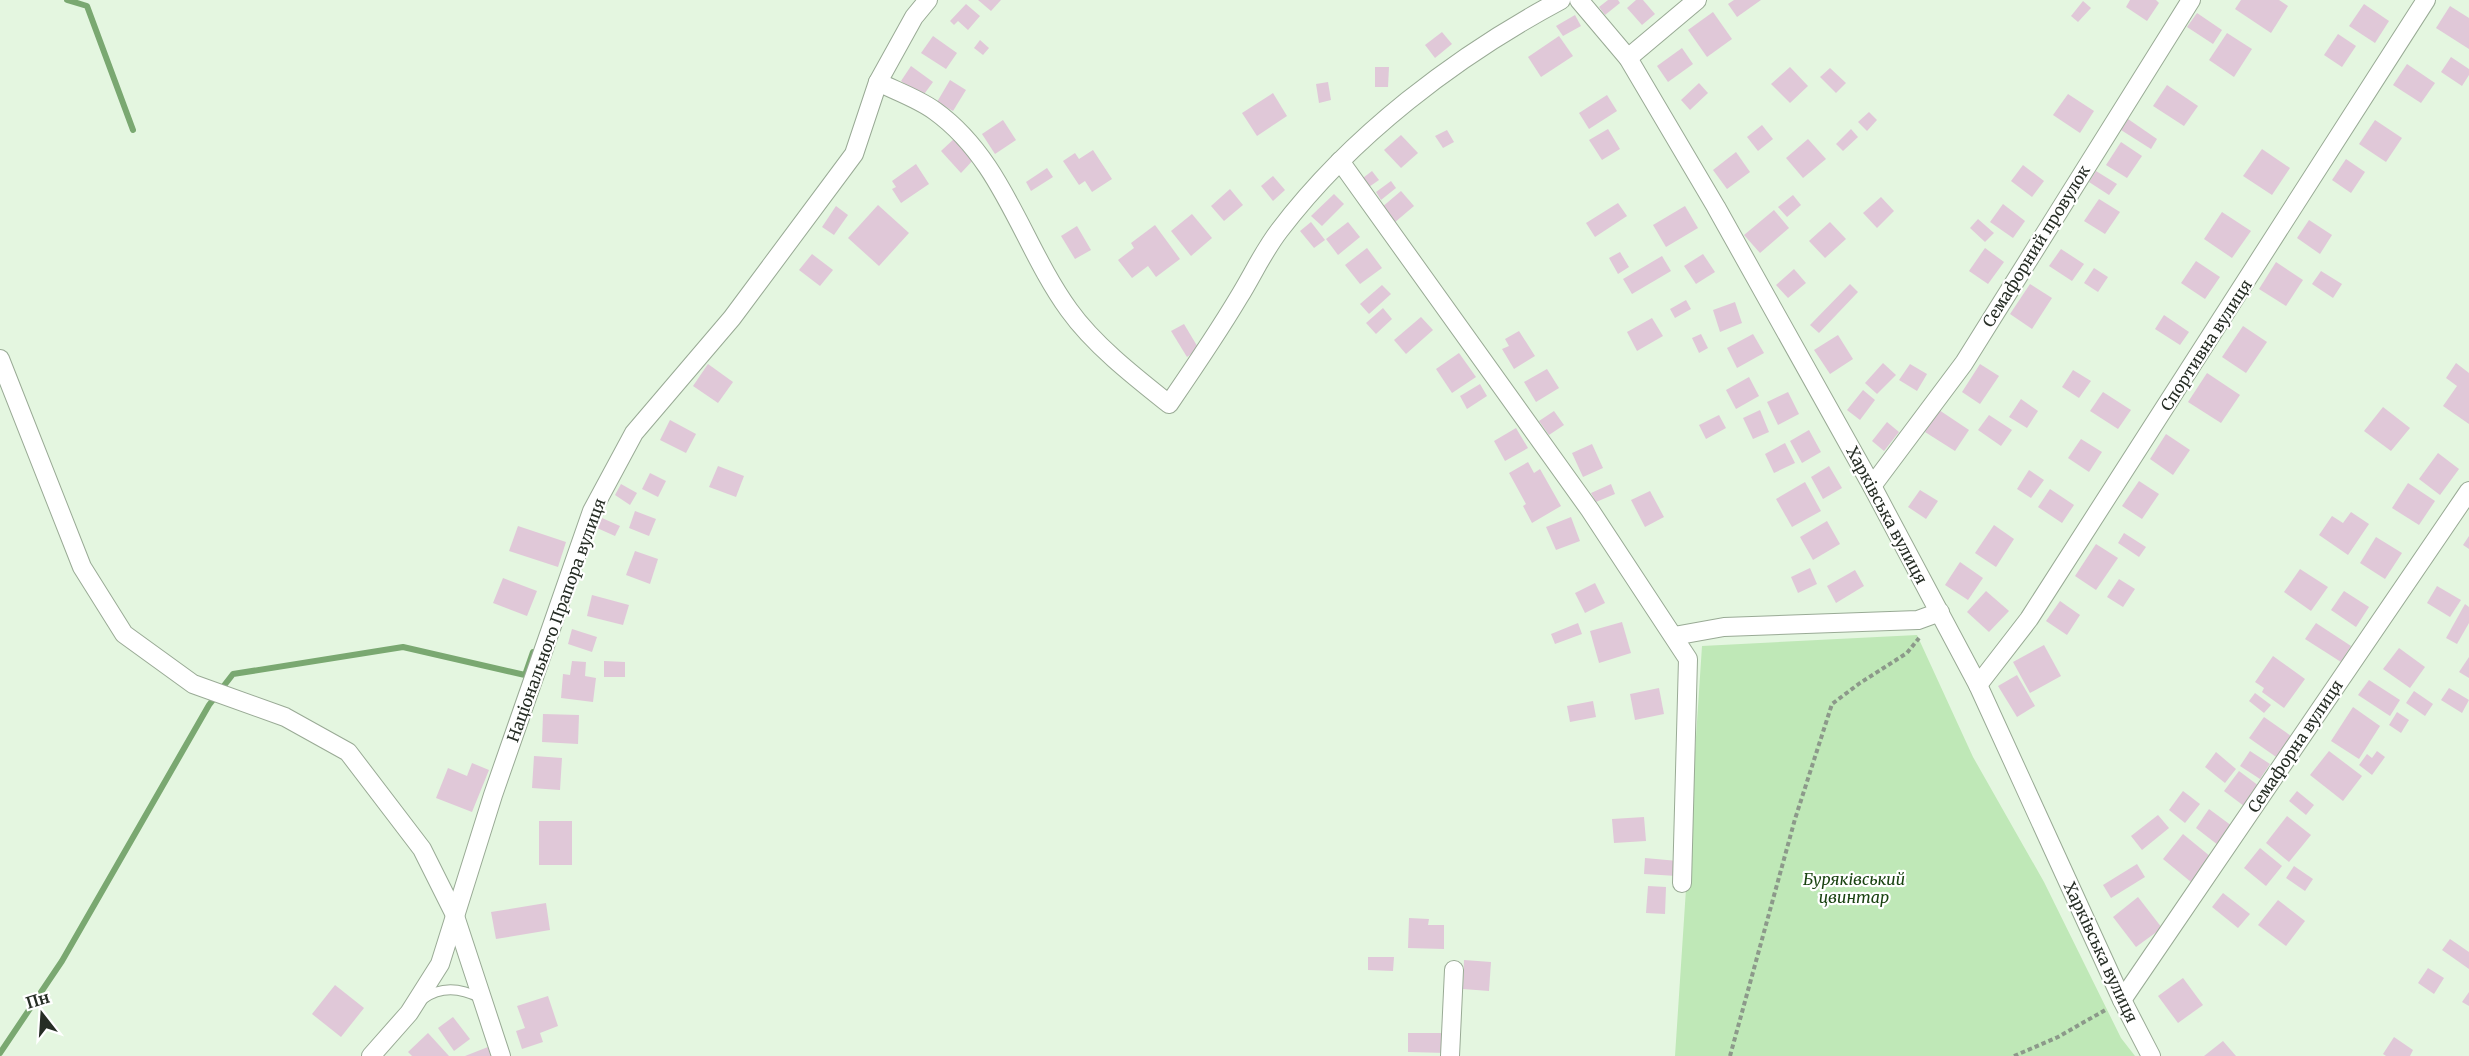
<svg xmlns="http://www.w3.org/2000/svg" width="2469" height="1056" font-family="Merriweather,serif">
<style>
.green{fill:#bfe8b7}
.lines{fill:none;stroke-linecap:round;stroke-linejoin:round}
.stream{stroke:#7aa871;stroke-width:6}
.building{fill:#e0c8d8}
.lane-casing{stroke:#99aa95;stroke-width:11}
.street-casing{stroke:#99aa95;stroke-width:20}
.path{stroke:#8c998a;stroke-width:4;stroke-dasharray:4.5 3;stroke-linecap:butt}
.lane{stroke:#fff;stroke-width:9}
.street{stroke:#fff;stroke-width:18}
.labels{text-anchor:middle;stroke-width:4.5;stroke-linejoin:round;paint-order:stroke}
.street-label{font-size:16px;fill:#262d25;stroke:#fff}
.park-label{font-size:16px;font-style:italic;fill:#1a4311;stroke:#fff}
</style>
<rect width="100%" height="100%" fill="#e4f6e0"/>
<polygon class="green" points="1917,635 1973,757 2044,882 2121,1038 2135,1056 1675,1056 1702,646"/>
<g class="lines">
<g class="stream">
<polyline points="67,0 87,6 133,130"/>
<polyline points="0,1053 62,961 209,705 233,674 403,647 525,675 533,652"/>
</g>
</g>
<g class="building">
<polygon points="978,0 1001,0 991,11"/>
<polygon points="1608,0 1618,0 1620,3 1605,15 1599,7"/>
<polygon points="1636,0 1643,0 1655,14 1642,25 1627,8"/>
<polygon points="1734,0 1761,0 1737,17 1728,4"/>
<polygon points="2130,0 2156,0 2159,3 2147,21 2126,7"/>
<polygon points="2241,0 2279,0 2288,6 2271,33 2235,9"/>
<polygon points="2083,1 2091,8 2078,22 2071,16"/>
<polygon points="966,4 980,16 968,30 958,21 954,25 950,21"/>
<polygon points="2364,4 2389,21 2375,43 2349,26"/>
<polygon points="2450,6 2469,18 2469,49 2436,28"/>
<polygon points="1713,12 1732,39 1707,57 1688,30"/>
<polygon points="2197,13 2222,30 2213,44 2187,27"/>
<polygon points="1575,15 1581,26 1563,36 1556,26"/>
<polygon points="1442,32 1452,44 1435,58 1425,45"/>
<polygon points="2227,33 2252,49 2234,77 2209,60"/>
<polygon points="2338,34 2356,46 2342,67 2324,55"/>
<polygon points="933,36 957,53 946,69 921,53"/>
<polygon points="1559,36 1573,56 1541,77 1528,57"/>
<polygon points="980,40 989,48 983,55 974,48"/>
<polygon points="1682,48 1693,64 1668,82 1657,66"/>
<polygon points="2451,57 2469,69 2469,75 2462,86 2441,72"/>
<polygon points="2407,64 2435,83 2421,103 2393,85"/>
<polygon points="911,66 933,82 922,97 901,81"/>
<polygon points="1375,67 1389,67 1388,87 1375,87"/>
<polygon points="1790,67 1808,86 1790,103 1771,84"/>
<polygon points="1830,68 1846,83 1836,93 1820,77"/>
<polygon points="950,80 966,90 953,111 937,102"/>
<polygon points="1328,82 1331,100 1319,103 1316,84"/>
<polygon points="1699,83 1708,93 1690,110 1681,100"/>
<polygon points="2167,85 2198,106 2184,126 2153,106"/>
<polygon points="1273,93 1287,116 1257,136 1242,113"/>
<polygon points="2068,94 2094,111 2080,133 2053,115"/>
<polygon points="1607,95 1617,111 1589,129 1579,113"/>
<polygon points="1869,112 1877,120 1867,131 1858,122"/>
<polygon points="2128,119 2157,139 2151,149 2121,130"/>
<polygon points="1003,120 1016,140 995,154 982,134"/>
<polygon points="2375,120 2402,138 2386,162 2359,144"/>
<polygon points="1762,125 1773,139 1758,151 1747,137"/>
<polygon points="1608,129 1620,149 1602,160 1589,140"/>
<polygon points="1851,129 1858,137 1843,151 1836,144"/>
<polygon points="1447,130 1454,142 1443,148 1435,136"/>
<polygon points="1401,135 1418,153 1401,168 1384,150"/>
<polygon points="955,138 975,158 961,173 941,151"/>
<polygon points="1808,139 1826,159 1803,178 1786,158"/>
<polygon points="2121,142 2142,156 2127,178 2106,165"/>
<polygon points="2262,149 2290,168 2272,195 2243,176"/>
<polygon points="1093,150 1112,179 1092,192 1085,181 1079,185 1063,161 1075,153 1079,159"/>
<polygon points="1736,152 1750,172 1727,189 1713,170"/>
<polygon points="2346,159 2365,172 2351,193 2332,180"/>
<polygon points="916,164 929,184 901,203 892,189 896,187 892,181"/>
<polygon points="2023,165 2044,181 2032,197 2011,181"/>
<polygon points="1047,168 1053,177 1031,191 1026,182"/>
<polygon points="1372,171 1379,180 1366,189 1359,181"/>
<polygon points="2096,171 2117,184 2109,195 2089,182"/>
<polygon points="1273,176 1285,190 1273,201 1261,186"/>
<polygon points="1391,181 1396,188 1381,200 1376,192"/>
<polygon points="1230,189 1243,205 1224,221 1211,206"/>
<polygon points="1401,191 1414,206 1394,223 1381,208"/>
<polygon points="1334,194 1344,204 1322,226 1311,216"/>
<polygon points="1793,195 1801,205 1787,217 1778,207"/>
<polygon points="1881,197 1894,211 1877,228 1863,213"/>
<polygon points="2099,199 2120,212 2105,234 2084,221"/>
<polygon points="1618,203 1627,216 1595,237 1586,223"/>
<polygon points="2003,204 2025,221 2013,238 1990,222"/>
<polygon points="878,205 909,233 879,266 848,238"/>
<polygon points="836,206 848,215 834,235 822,227"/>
<polygon points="1685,206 1698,228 1666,247 1653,225"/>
<polygon points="1774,210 1789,228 1760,253 1744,235"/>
<polygon points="2222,212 2251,231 2232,258 2204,239"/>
<polygon points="1192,214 1212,238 1191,256 1171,231"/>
<polygon points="1978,219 1994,233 1985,242 1970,228"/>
<polygon points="2309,220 2332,235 2320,254 2297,238"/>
<polygon points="1311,222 1325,240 1314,248 1300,231"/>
<polygon points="1348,222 1360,237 1338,255 1326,239"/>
<polygon points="1830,222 1846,239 1825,258 1809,241"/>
<polygon points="1155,225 1180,259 1156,277 1148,266 1132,278 1118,260 1134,248 1131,243"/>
<polygon points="1077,226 1091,250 1075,259 1061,236"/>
<polygon points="1367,248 1382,268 1360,284 1345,265"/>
<polygon points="1985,248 2004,262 1988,284 1969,271"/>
<polygon points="2061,249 2084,264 2072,281 2049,266"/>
<polygon points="1620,252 1629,267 1618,274 1609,258"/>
<polygon points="812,254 833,270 820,286 799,270"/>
<polygon points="1703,254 1715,272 1696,284 1684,266"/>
<polygon points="1662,256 1671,271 1632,294 1623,279"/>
<polygon points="2196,261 2220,277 2205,299 2181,283"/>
<polygon points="2276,262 2303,280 2286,306 2259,289"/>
<polygon points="2094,268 2108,277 2098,292 2084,283"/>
<polygon points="1794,269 1806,283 1788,298 1776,285"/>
<polygon points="2321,271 2342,284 2333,298 2312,284"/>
<polygon points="1850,284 1858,292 1819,333 1810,325"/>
<polygon points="2030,284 2052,298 2032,329 2010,314"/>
<polygon points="1382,285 1391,294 1369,314 1360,304"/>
<polygon points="1686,300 1691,309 1675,318 1670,309"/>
<polygon points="1735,302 1742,323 1720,332 1713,310"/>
<polygon points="1383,308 1392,319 1376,334 1366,323"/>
<polygon points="2164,315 2189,332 2180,345 2155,329"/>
<polygon points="1421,317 1433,330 1406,354 1394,340"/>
<polygon points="1652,318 1663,336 1637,351 1627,332"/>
<polygon points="1184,324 1199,349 1187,357 1171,331"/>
<polygon points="2243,326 2267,342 2246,373 2222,357"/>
<polygon points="1519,331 1535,356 1514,369 1502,349 1509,346 1505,339"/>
<polygon points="1701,334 1708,348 1699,353 1692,338"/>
<polygon points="1753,334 1764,353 1737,368 1727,348"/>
<polygon points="1838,335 1853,359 1830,374 1814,350"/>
<polygon points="1459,353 1476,377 1452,393 1436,369"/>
<polygon points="1883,363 1896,375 1877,394 1865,383"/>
<polygon points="2456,363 2469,373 2469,424 2443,406 2457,386 2446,378"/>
<polygon points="708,364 733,382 718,403 693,386"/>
<polygon points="1910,364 1927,374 1917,391 1899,380"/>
<polygon points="1980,364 1999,376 1980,404 1962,392"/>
<polygon points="1547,369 1559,388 1536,402 1524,382"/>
<polygon points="2073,370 2091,381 2079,398 2062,387"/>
<polygon points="2207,373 2240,395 2221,423 2188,402"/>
<polygon points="1749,377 1759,396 1736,409 1726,390"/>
<polygon points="1480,384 1487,396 1467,409 1460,396"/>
<polygon points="1863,390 1875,400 1860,420 1847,410"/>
<polygon points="1788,392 1799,414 1778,425 1767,402"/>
<polygon points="2103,392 2131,410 2118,429 2090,411"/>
<polygon points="2021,399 2038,411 2027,428 2009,417"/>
<polygon points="2383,407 2410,428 2391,451 2364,431"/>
<polygon points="1760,410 1769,432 1753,439 1743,418"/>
<polygon points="1939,410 1969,430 1955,451 1925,432"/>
<polygon points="1554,411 1564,425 1549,435 1539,421"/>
<polygon points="1719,415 1726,428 1706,439 1699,425"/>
<polygon points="1989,415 2012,430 2001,446 1978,430"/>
<polygon points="670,420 696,434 686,453 660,440"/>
<polygon points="1887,422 1899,432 1884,451 1872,441"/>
<polygon points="1516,428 1528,448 1505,461 1494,441"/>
<polygon points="1809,430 1821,452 1802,463 1790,441"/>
<polygon points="2166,434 2190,450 2173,475 2150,459"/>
<polygon points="2081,439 2102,452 2089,472 2068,458"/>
<polygon points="1785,443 1795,463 1774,473 1765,454"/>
<polygon points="1592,444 1603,468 1583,477 1572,453"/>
<polygon points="2438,453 2459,469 2440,495 2419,479"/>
<polygon points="1528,462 1534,473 1540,469 1561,506 1532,523 1523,506 1526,504 1509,473"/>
<polygon points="718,466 744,476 736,497 709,487"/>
<polygon points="1829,466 1842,488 1823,499 1811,477"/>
<polygon points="2029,470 2044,480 2031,498 2017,489"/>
<polygon points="650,473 666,481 658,497 642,489"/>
<polygon points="2139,481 2159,494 2142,519 2122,506"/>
<polygon points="1805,482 1821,511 1792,527 1776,499"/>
<polygon points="2408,483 2435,501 2419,525 2392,508"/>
<polygon points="621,484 637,493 630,505 615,495"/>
<polygon points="1611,484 1615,494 1596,502 1591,493"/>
<polygon points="2050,489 2074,505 2062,523 2038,507"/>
<polygon points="1920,490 1938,501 1926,519 1908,507"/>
<polygon points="1650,491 1664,517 1645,527 1631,500"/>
<polygon points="635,511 656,519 649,536 629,528"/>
<polygon points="2351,512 2369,524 2348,555 2319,535 2332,516 2343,523"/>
<polygon points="1571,517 1580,541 1556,550 1546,527"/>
<polygon points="602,518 620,526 615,536 597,528"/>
<polygon points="1827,521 1840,544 1813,560 1800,537"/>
<polygon points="1994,525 2014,539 1996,567 1975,553"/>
<polygon points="518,526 566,542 558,567 509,551"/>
<polygon points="2124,533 2146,547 2139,557 2118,543"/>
<polygon points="2469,536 2469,549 2463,545"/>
<polygon points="2376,537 2402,553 2385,579 2360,563"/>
<polygon points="2096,544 2118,558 2096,590 2075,576"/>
<polygon points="635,551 658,559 650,584 626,575"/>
<polygon points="1960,562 1983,578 1968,600 1945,585"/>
<polygon points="1810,568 1817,584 1798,593 1791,577"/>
<polygon points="2300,569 2328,587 2311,611 2284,592"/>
<polygon points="1855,570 1864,586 1836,603 1827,586"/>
<polygon points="503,578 537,591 527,616 493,603"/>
<polygon points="2119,579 2135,589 2123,607 2107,597"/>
<polygon points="1595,583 1605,603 1585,613 1575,593"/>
<polygon points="2437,586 2461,600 2450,617 2427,603"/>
<polygon points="1986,591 2009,611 1989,632 1967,612"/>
<polygon points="2344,591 2369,607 2356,627 2331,610"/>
<polygon points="592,595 629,605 623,625 587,616"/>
<polygon points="2060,601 2080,615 2067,635 2046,621"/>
<polygon points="2465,604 2469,607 2469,623 2457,644 2446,638"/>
<polygon points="1622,622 1631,653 1599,663 1590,631"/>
<polygon points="1578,623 1582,634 1555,644 1551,634"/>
<polygon points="2316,623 2351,646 2341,662 2305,639"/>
<polygon points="572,629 597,637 592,652 568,644"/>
<polygon points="2044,645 2061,676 2030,693 2013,662"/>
<polygon points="2399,648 2425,667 2410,688 2383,669"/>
<polygon points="2273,656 2305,679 2284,708 2262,692 2264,688 2255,682"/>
<polygon points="2469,657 2469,678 2459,672"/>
<polygon points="572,661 586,662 585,676 596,678 593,702 561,698 563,674 570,675"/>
<polygon points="604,661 625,662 625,677 604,677"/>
<polygon points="2017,675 2035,706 2017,717 1998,686"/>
<polygon points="2369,680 2400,700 2390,716 2358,695"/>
<polygon points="1659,688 1664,714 1635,720 1630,694"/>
<polygon points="2449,688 2469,700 2462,713 2441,700"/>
<polygon points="2414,691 2433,704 2425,716 2406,703"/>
<polygon points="2255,693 2271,705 2264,713 2249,701"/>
<polygon points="1593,701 1596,717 1570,722 1567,706"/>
<polygon points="2353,707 2380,726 2359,759 2331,741"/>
<polygon points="2397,712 2409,720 2401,733 2389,725"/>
<polygon points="543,714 579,715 578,744 542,742"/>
<polygon points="2264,717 2294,738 2279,759 2249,738"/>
<polygon points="2250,751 2270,764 2260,779 2240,766"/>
<polygon points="2329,751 2362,776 2343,801 2310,775"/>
<polygon points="2377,751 2385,757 2372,775 2359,765 2367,754 2372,758"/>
<polygon points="2216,752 2236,769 2225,783 2205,767"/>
<polygon points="534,756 562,758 560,790 532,788"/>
<polygon points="472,763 489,770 472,812 436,798 448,768 467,776"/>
<polygon points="2239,771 2263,789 2248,809 2224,791"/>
<polygon points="2183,791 2200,804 2185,823 2169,810"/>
<polygon points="2297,791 2314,805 2306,815 2289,801"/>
<polygon points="2209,809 2232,826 2218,845 2196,828"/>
<polygon points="2158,815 2169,828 2142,850 2131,836"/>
<polygon points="2287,816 2311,835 2289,862 2266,843"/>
<polygon points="1644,817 1646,841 1614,843 1612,819"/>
<rect x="539" y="821" width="33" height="44"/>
<polygon points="2183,834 2211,857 2191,882 2163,859"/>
<polygon points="2260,848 2282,866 2266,886 2244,868"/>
<polygon points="1645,858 1678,861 1677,876 1644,874"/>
<polygon points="2137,864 2145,877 2111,898 2103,885"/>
<polygon points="2294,866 2313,879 2305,891 2286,878"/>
<polygon points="1648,886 1666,887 1665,914 1646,913"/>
<polygon points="2223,893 2250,914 2238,928 2212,907"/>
<polygon points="2138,897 2162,928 2136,947 2113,917"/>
<polygon points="2278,900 2305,921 2286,946 2258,925"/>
<polygon points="546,903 550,930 496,939 491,912"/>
<polygon points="1409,918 1429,919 1428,925 1444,925 1444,949 1408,948"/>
<polygon points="2450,939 2469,952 2469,969 2442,950"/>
<polygon points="1368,957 1394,957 1393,971 1368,970"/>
<polygon points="1464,960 1491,962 1489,991 1463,989"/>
<polygon points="2428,968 2444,978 2434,994 2418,983"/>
<polygon points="2183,978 2203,1005 2178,1023 2158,996"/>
<polygon points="335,985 364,1008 341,1037 312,1014"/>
<polygon points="2469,992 2469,1006 2462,1002"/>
<polygon points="548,996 558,1026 540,1033 543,1042 522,1049 516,1031 525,1028 517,1006"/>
<polygon points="453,1017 470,1039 454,1051 438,1028"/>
<polygon points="428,1033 449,1056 412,1056 408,1052"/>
<polygon points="1408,1033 1446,1033 1446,1053 1408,1052"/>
<polygon points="2394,1037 2413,1050 2410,1056 2386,1056 2383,1054"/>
<polygon points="2223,1041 2236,1056 2204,1056"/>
<polygon points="488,1047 492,1056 465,1056"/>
</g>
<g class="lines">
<g class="lane-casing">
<path id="lane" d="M423,999c18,-13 38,-11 57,-1"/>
</g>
<g class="street-casing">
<g id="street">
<polyline points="1579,0 1628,58 1716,207 1872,486 1978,685 2122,1000 2151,1056"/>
<polyline points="1628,58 1697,0"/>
<path d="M878,82c18,9 41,17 57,29 68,49 87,134 134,199 25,35 66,67 100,94 24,-35 48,-70 70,-107 13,-21 24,-45 40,-66 72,-95 177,-175 282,-231"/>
<polyline points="1340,161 1590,510 1688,659 1682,883"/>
<polyline points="0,359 82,567 124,634 193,684 285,717 348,752 422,849 454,913 501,1056"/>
<polyline points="1872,486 1964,363 2191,0"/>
<polyline points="1674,636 1724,627 1918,620 1940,612"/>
<polyline points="1978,685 2029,619 2426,0"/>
<polyline points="2122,1000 2469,491"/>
<polyline points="371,1056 409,1013 440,964 493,795 592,511 634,433 732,318 854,154 878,82 914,17 928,0"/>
<polyline points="1450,1056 1454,970"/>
</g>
</g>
<g class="path">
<polyline points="1730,1056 1795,819 1832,704 1860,683 1907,653 1919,638"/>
<polyline points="2014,1056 2058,1037 2107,1009"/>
</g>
<use href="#lane" class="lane"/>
<use href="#street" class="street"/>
</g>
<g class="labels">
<g class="street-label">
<text transform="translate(2036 246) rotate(-58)" y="6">Семафорний провулок</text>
<text transform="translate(2206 345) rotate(-57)" y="6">Спортивна вулиця</text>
<text transform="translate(1887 515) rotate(62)" y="6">Харківська вулиця</text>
<text transform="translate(556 620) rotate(-70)" y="6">Національного Прапора вулиця</text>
<text transform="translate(2295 746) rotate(-56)" y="6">Семафорна вулиця</text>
<text transform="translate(2101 952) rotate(65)" y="6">Харківська вулиця</text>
</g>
<g class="park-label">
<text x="1854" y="885">Буряківський<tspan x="1854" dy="18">цвинтар</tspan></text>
</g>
</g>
<g transform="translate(42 1014) rotate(343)" stroke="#ffffff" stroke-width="4.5" paint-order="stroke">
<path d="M0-4.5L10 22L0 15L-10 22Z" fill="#262d25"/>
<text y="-9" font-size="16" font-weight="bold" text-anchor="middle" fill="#262d25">Пн</text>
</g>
</svg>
